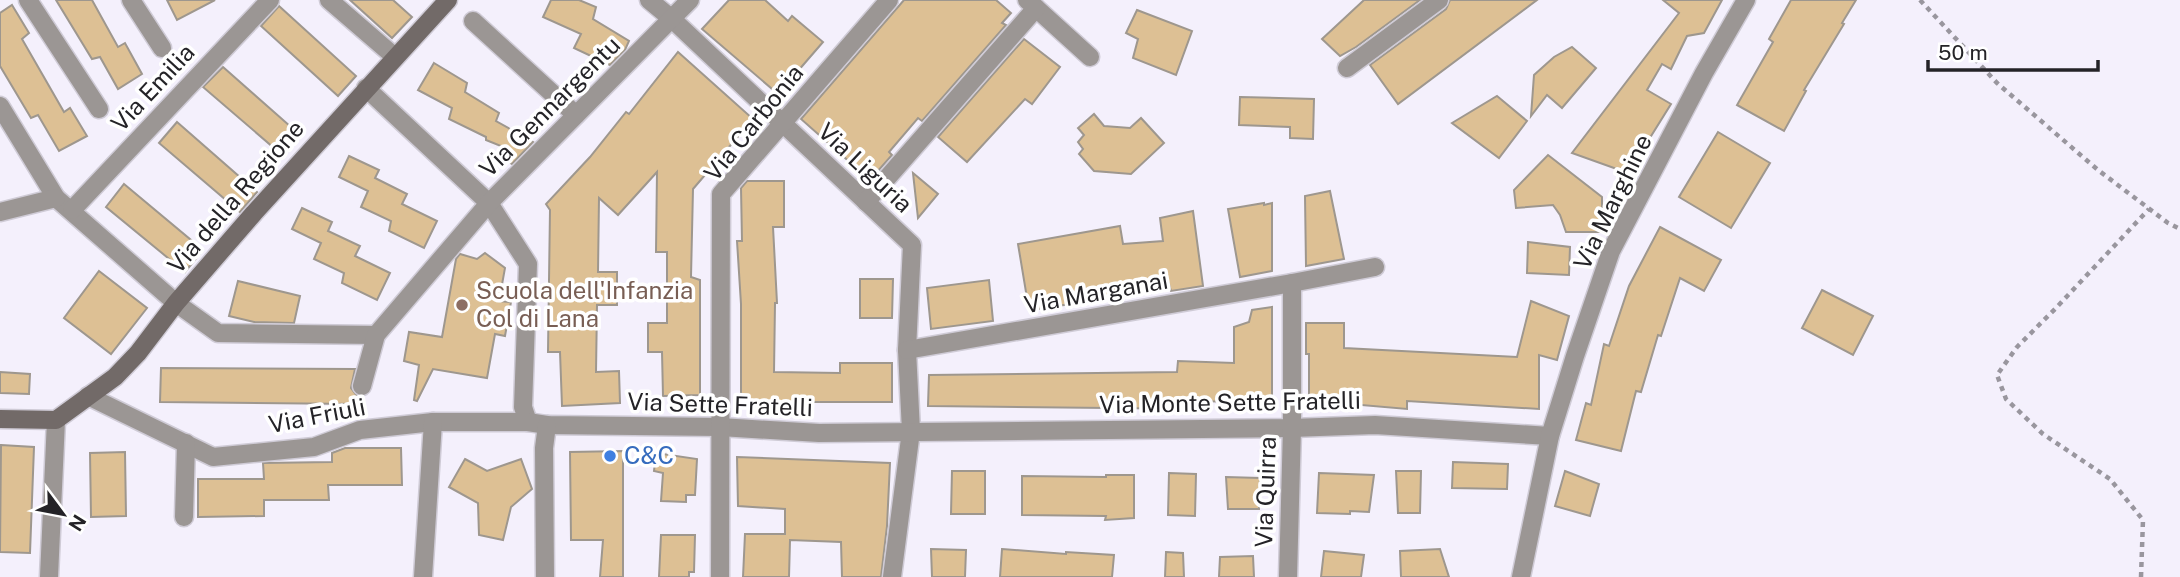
<svg xmlns="http://www.w3.org/2000/svg" width="2180" height="577" font-family="'Public Sans',sans-serif">
<style>
.building{fill:#ddc094;stroke:#9e978e;stroke-width:2}
.lines{fill:none;stroke-linecap:round;stroke-linejoin:round}
.street-casing{stroke:#cfcbd6;stroke-width:21}
.secondary-casing{stroke:#cfcbd6;stroke-width:21}
.path{stroke:#99969e;stroke-width:4.5;stroke-dasharray:5 5;stroke-linecap:butt}
.street{stroke:#9b9694;stroke-width:18}
.secondary{stroke:#726a68;stroke-width:18}
.education-dot{fill:#8d6e63;stroke:#fff;stroke-width:2.5}
.shop-dot{fill:#3f7fe0;stroke:#fff;stroke-width:2.5}
.labels{text-anchor:middle;stroke-width:7;stroke-linejoin:round;paint-order:stroke}
.street-label{font-size:24px;fill:#242327;stroke:#fff}
.education-label{font-size:24px;fill:#785e54;stroke:#fff;text-anchor:start}
.shop-label{font-size:24px;fill:#366cbe;stroke:#fff;text-anchor:start}
</style>
<rect width="100%" height="100%" fill="#f4f0fc"/>
<g class="building">
<polygon points="56,0 92,0 118,47 125,43 142,74 118,89 100,57 92,59"/>
<polygon points="167,0 215,0 177,20"/>
<polygon points="350,0 393,0 412,17 392,38"/>
<polygon points="551,0 579,0 596,7 593,19 629,41 625,50 610,65 574,48 581,34 543,17"/>
<polygon points="729,0 765,0 788,21 792,16 823,42 778,94 702,29"/>
<polygon points="904,0 996,0 1011,13 1002,23 1006,25 922,121 918,118 889,152 892,155 870,180 801,119"/>
<polygon points="1364,0 1420,0 1356,47 1340,56 1322,39"/>
<polygon points="1450,0 1537,0 1398,104 1370,65 1446,9"/>
<polygon points="1663,0 1722,0 1704,33 1687,36 1671,69 1662,64 1647,90 1671,104 1628,173 1572,153 1679,13"/>
<polygon points="1791,0 1856,0 1842,23 1844,24 1804,90 1806,91 1784,131 1737,105 1773,42 1769,39"/>
<polygon points="12,5 29,33 22,39 64,112 70,108 87,136 59,151 38,115 31,118 0,66 0,13"/>
<polygon points="279,6 356,76 338,96 261,26"/>
<polygon points="1137,10 1192,31 1176,75 1133,58 1138,39 1126,33"/>
<polygon points="1024,39 1060,67 1032,104 1025,99 967,162 938,137"/>
<polygon points="1572,47 1596,68 1562,108 1547,95 1531,116 1534,75 1554,57"/>
<polygon points="678,52 753,119 693,189 691,277 700,280 700,395 663,396 662,352 648,352 648,323 667,323 667,252 656,252 657,172 618,215 599,198 598,272 617,272 617,305 597,305 596,372 619,371 620,403 562,406 560,352 548,352 550,210 546,204 590,157 626,112 629,114"/>
<polygon points="434,63 467,83 465,92 499,113 496,121 533,142 512,164 497,155 501,146 486,140 486,137 449,119 452,108 418,90"/>
<polygon points="223,67 299,134 281,154 203,87"/>
<polygon points="1497,96 1527,121 1499,158 1452,123"/>
<polygon points="1240,97 1314,99 1313,139 1290,138 1290,127 1239,125"/>
<polygon points="1094,114 1104,126 1130,128 1141,118 1164,143 1131,174 1094,171 1079,154 1083,149 1078,142 1084,135 1078,128"/>
<polygon points="177,122 257,192 240,212 159,143"/>
<polygon points="1718,132 1770,163 1731,228 1679,197"/>
<polygon points="1548,155 1602,197 1602,232 1566,232 1560,215 1553,205 1516,208 1514,190"/>
<polygon points="349,156 379,170 375,178 407,194 402,204 437,221 424,248 389,231 391,221 361,207 368,191 339,177"/>
<polygon points="913,173 938,194 918,218"/>
<polygon points="747,181 784,181 784,227 773,227 777,303 775,303 774,372 840,373 840,363 892,363 892,402 741,402 741,304 737,241 742,241 741,188"/>
<polygon points="124,184 203,250 185,272 106,207"/>
<polygon points="1330,191 1344,259 1306,266 1305,196"/>
<polygon points="1264,203 1264,205 1272,203 1272,271 1240,277 1228,209"/>
<polygon points="302,208 332,222 328,231 360,246 355,256 390,273 377,300 342,283 344,273 314,259 321,243 292,229"/>
<polygon points="1193,211 1203,286 1171,291 1168,281 1133,288 1134,295 1029,310 1018,244 1120,226 1123,244 1163,241 1160,218"/>
<polygon points="1660,227 1721,260 1704,291 1680,278 1661,336 1658,335 1641,392 1636,391 1621,451 1576,440 1586,403 1591,405 1604,344 1609,346 1629,286"/>
<polygon points="1528,242 1570,247 1569,275 1527,273"/>
<polygon points="485,253 505,268 499,301 511,302 505,336 495,334 487,378 433,369 417,401 414,400 419,365 404,361 409,332 442,337 456,259 460,254 477,259"/>
<polygon points="99,271 147,308 111,354 64,318"/>
<polygon points="860,279 893,279 892,318 860,318"/>
<polygon points="989,280 993,321 931,329 927,288"/>
<polygon points="238,281 300,296 294,323 254,322 229,316"/>
<polygon points="1822,290 1873,316 1853,355 1802,328"/>
<polygon points="1531,301 1569,316 1557,360 1539,355 1539,409 1407,401 1407,409 1350,404 1309,404 1309,354 1306,354 1306,323 1344,323 1344,348 1517,357"/>
<polygon points="1272,307 1272,403 1199,401 1199,409 928,406 929,375 1177,372 1178,361 1234,363 1234,327 1249,322 1252,310"/>
<polygon points="161,368 355,369 351,388 357,396 357,404 160,402"/>
<polygon points="0,372 30,374 29,394 0,393"/>
<polygon points="1,445 34,447 30,553 0,552"/>
<polygon points="345,448 401,448 402,485 328,485 329,500 264,500 264,516 198,517 198,479 264,479 263,463 332,462 332,453"/>
<polygon points="623,451 623,577 600,577 603,540 571,540 570,452"/>
<polygon points="125,452 126,516 91,517 90,453"/>
<polygon points="656,453 697,459 695,495 686,495 686,502 661,501 663,473 654,471"/>
<polygon points="737,457 890,463 887,526 881,577 842,577 841,542 790,540 789,577 743,577 745,534 785,534 785,509 738,506"/>
<polygon points="465,459 487,471 521,459 532,489 511,507 503,540 479,535 478,503 449,487"/>
<polygon points="1453,462 1508,464 1507,489 1452,488"/>
<polygon points="952,471 985,471 985,514 951,514"/>
<polygon points="1396,471 1421,471 1420,513 1398,513"/>
<polygon points="1565,471 1599,484 1590,516 1555,506"/>
<polygon points="1169,473 1196,474 1195,516 1168,515"/>
<polygon points="1319,473 1374,475 1369,512 1350,511 1350,514 1317,513"/>
<polygon points="1106,475 1134,475 1134,518 1105,520 1106,516 1022,515 1022,476 1106,477"/>
<polygon points="1226,477 1260,478 1259,509 1228,509"/>
<polygon points="661,535 695,535 694,572 689,572 689,577 659,577"/>
<polygon points="931,549 966,550 965,577 932,577"/>
<polygon points="1002,549 1066,554 1066,552 1114,555 1112,577 1000,577"/>
<polygon points="1440,549 1449,577 1401,577 1400,551"/>
<polygon points="1324,551 1364,555 1361,577 1321,577"/>
<polygon points="1166,552 1183,553 1184,577 1165,577"/>
<polygon points="1253,556 1254,577 1219,577 1220,557"/>
</g>
<g class="lines">
<g class="street-casing">
<g id="street">
<polyline points="28,0 99,109"/>
<polyline points="131,0 162,48"/>
<polyline points="329,0 395,57"/>
<polyline points="649,0 672,19 912,245 907,350 911,431 892,577"/>
<polyline points="1036,8 1090,57"/>
<polyline points="473,21 576,115"/>
<polyline points="1347,68 1439,0"/>
<polyline points="366,88 489,203 528,264 523,407 528,422"/>
<polyline points="0,106 56,198 176,303 218,333 376,335"/>
<polyline points="866,202 1036,8 1027,0"/>
<polyline points="72,210 270,0"/>
<polyline points="0,212 56,198"/>
<polyline points="907,350 1292,283 1375,267"/>
<polyline points="362,386 376,335 489,203 690,0"/>
<polyline points="88,396 213,457 314,447 360,430 433,422 528,422 547,425 720,427 819,433 1292,428 1375,425 1550,436"/>
<polyline points="184,517 186,443"/>
<polyline points="49,577 56,420"/>
<polyline points="423,577 433,422"/>
<polyline points="545,577 544,448 547,425"/>
<polyline points="720,577 721,194 889,0"/>
<polyline points="1288,577 1292,428 1292,283"/>
<polyline points="1521,577 1550,436 1575,356 1611,251 1704,73 1746,0"/>
</g>
</g>
<g class="secondary-casing">
<polyline id="secondary" points="0,419 56,420 115,377 138,353 176,303 254,213 448,0"/>
</g>
<g class="path">
<polyline points="1920,0 1997,83 2098,170 2168,223 2180,229"/>
<polyline points="2141,577 2143,520 2110,479 2043,434 2006,399 1997,375 2017,347 2055,309 2149,209"/>
</g>
<use href="#street" class="street"/>
<use href="#secondary" class="secondary"/>
</g>
<circle class="education-dot" cx="462" cy="305" r="7"/>
<circle class="shop-dot" cx="610" cy="456" r="7"/>
<g class="labels">
<g class="street-label">
<text transform="translate(153 88) rotate(-47)" y="8">Via Emilia</text>
<text transform="translate(550 107) rotate(-45)" y="8">Via Gennargentu</text>
<text transform="translate(754 123) rotate(-51)" y="8">Via Carbonia</text>
<text transform="translate(865 168) rotate(43)" y="8">Via Liguria</text>
<text transform="translate(236 197) rotate(-49)" y="8">Via della Regione</text>
<text transform="translate(1613 202) rotate(-64)" y="8">Via Marghine</text>
<text transform="translate(1096 293) rotate(-10)" y="8">Via Marganai</text>
<text transform="translate(1230 403) rotate(-1)" y="8">Via Monte Sette Fratelli</text>
<text transform="translate(720 405) rotate(2)" y="8">Via Sette Fratelli</text>
<text transform="translate(317 416) rotate(-11)" y="8">Via Friuli</text>
<text transform="translate(1266 492) rotate(-88)" y="8">Via Quirra</text>
</g>
<g class="education-label">
<text x="476" y="299">Scuola dell'Infanzia<tspan x="476" dy="28">Col di Lana</tspan></text>
</g>
<g class="shop-label">
<text x="624" y="464">C&amp;C</text>
</g>
</g>
<g transform="translate(63 514) rotate(122)" stroke="#ffffff" stroke-width="5" paint-order="stroke">
<path d="M0-5L12 26L0 18L-12 26Z" fill="#242327"/>
<text y="-10" font-size="19" font-weight="bold" text-anchor="middle" fill="#242327">N</text>
</g>
<path d="M1928 60v10h170v-10" fill="none" stroke="#242327" stroke-width="3.5"/>
<text x="1938" y="60" font-size="21" fill="#242327" stroke="#ffffff" stroke-width="5" paint-order="stroke">50 m</text>
</svg>
